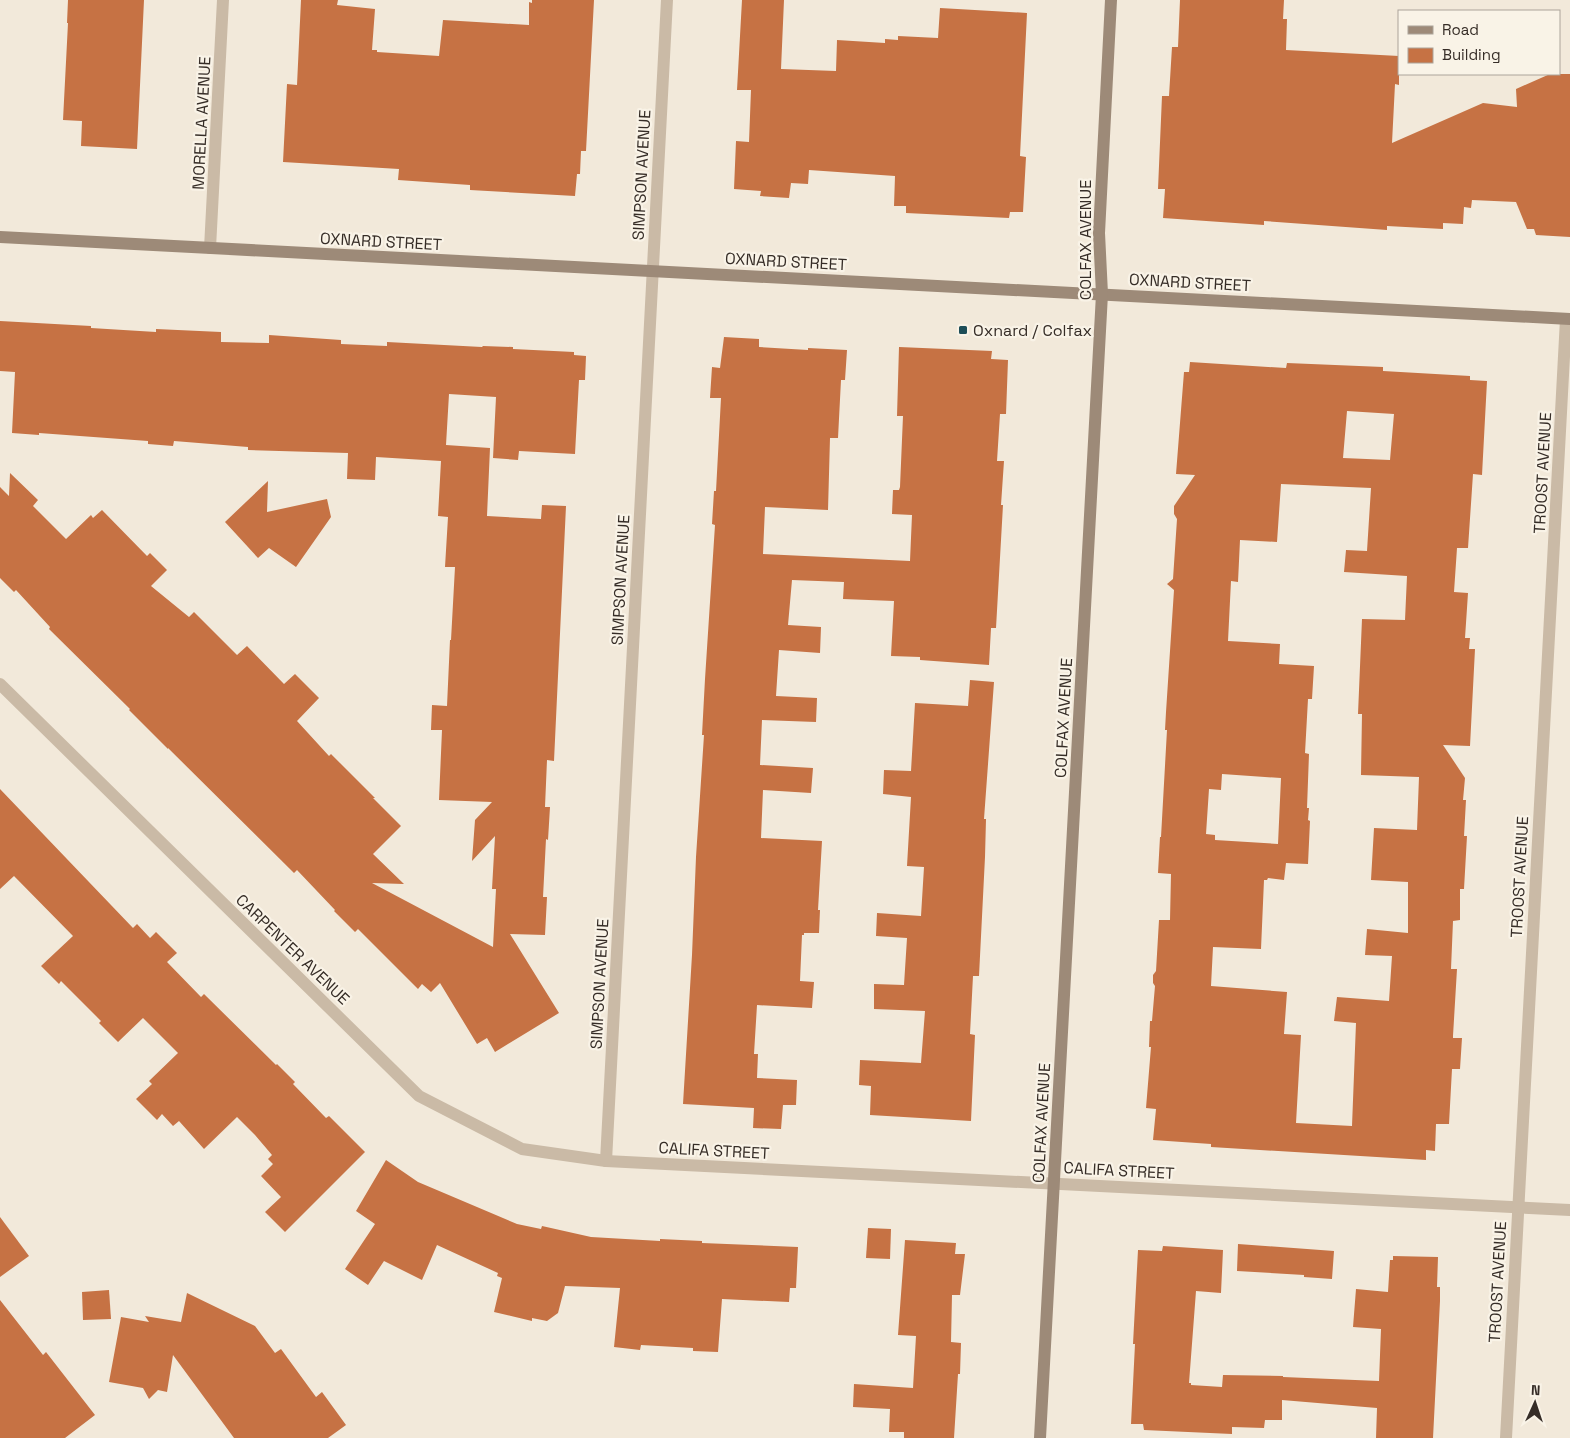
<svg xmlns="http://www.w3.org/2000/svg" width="1570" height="1438" font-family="'Space Grotesk',sans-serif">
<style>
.building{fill:#c67244;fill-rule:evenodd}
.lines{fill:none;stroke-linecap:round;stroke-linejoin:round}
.minor{stroke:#cabaa6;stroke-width:12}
.secondary{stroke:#9d8a78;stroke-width:12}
.poi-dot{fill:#1d4d57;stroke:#f9f3e7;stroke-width:2}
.labels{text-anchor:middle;stroke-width:4.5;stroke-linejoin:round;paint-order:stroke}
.street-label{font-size:16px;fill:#362d27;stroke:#f9f3e7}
.poi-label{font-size:16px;fill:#362d27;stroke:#f9f3e7;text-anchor:start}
</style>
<rect width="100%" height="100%" fill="#f2e9da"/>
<g class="building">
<polygon points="68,0 144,0 137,149 81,146 82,121 63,120 68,23 67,23"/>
<polygon points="301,0 338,0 337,5 375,9 372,50 377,50 377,52 439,56 443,20 529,25 529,2 532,3 532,0 594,0 586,151 581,151 580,174 577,174 575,196 470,190 470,185 398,180 399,169 283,162 287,84 297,85"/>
<polygon points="742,0 784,0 781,69 836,71 837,40 885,43 885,39 898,40 898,36 938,38 940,8 1027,13 1020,156 1026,157 1023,212 1010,212 1009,218 906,213 906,206 894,206 895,176 809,170 808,184 791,183 789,198 760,196 761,191 734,189 736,141 749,142 751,90 737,90"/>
<polygon points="1180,0 1284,0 1283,19 1287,19 1286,50 1399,56 1399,85 1395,84 1392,143 1483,103 1517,107 1516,89 1550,74 1570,74 1570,237 1536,235 1534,229 1527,229 1516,202 1472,200 1471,208 1464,207 1463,224 1443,223 1443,229 1387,226 1387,230 1264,221 1264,225 1163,218 1165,189 1158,189 1162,96 1169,96 1172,47 1178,47"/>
<polygon points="0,321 91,326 91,328 156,332 156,329 221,332 221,342 269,343 269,335 341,340 341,344 387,346 387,342 482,347 483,346 513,347 513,349 574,352 574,355 586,356 585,380 579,380 575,454 519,451 518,460 493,458 496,397 449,394 446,445 490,448 487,516 541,519 542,505 566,506 554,761 547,760 545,807 550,807 548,840 546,839 543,897 547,897 545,935 510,934 559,1013 495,1052 487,1038 477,1044 440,983 431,992 422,984 418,989 358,929 355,932 334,911 335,910 297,870 294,873 168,748 168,749 129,710 130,709 49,629 50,627 16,590 14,592 0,578 0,487 9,496 10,473 38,500 33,506 66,539 91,515 93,518 102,510 147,556 150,553 167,570 151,586 189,617 194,612 237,655 247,646 284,684 295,674 319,698 297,721 329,756 331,754 375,798 373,798 401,826 373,854 404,884 372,883 493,947 496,889 492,889 495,836 472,861 475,820 492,802 439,800 442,730 431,730 432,705 447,706 450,640 451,640 455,567 445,567 448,517 438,516 441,461 376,457 375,480 347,479 348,453 248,450 248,447 174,441 173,446 148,444 148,441 39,433 39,435 12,433 15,372 0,371"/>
<polygon points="724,337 759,339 759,347 808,350 808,348 847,350 845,380 841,380 838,438 830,438 828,510 765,507 763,554 910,561 912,515 892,514 893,490 899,490 900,487 903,416 897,416 899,347 992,351 991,359 1008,360 1006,414 1000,414 997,461 1004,461 1001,505 1003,505 996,628 991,628 989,665 920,660 920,657 891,656 894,601 843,599 844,582 792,580 788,625 821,627 820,653 779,650 776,696 817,698 816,722 762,720 760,765 813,768 811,793 763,790 761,838 822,841 818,910 820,910 819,933 804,933 804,935 802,935 800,981 814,982 812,1008 757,1005 754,1054 758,1054 757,1078 797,1080 796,1105 783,1105 781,1129 753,1128 754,1108 683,1104 692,955 696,857 704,735 702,735 705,679 715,525 712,524 714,491 716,491 721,398 710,398 712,367 720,368"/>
<path d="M1190,362l96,6 1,-5 96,4v4l87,5v4l17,1 -5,94 -9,-1 -5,74h-11l-3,44 14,1 -3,45h5l-1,11h6l-5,97 -27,-1 22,33 -2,22h3l-2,36h3l-3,53h-4v31l-7,1 -2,48h6l-4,67v2h9l-2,31h-8l-3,55h-13l-1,27 -9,-1v10l-215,-13v-3l-58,-4 3,-31 -10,-1 5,-61h-2l1,-26h2l3,-35 -2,-3v-8l3,-4 3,-51h11l1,-46 -13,-1 2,-36h1l6,-107h-2l1,-18 8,-122 -7,-6 6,-5 4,-60 -3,-5v-8l21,-31 -19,-1 8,-102h5zM1347,411l47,3 -4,46 -47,-2zM1281,484l90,4 -4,63 -21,-1 -2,22 63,4 -2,44 -43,-1 -4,95h4l-1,61 58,2 -2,53 -43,-2 -3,52 37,2v51l-41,-4 -2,26 27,1 -3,45 -52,-4 -3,24 22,2 -4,103 -56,-3 5,-88 -17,-1 3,-42 -76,-6 2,-39 48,2 3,-69h3l1,-2 16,2 2,-17 22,1 2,-43 -2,-1 1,-12h-2l2,-54 -4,-1 3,-54h4l2,-33 -35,-2 1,-20 -52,-3 3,-60 7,1 2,-42 37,2zM1222,774l59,4 -3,66 -63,-4v-5l-9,-1 3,-45 12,1z"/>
<polygon points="268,481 267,512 327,499 331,517 296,567 269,548 258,558 225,522"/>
<polygon points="970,680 994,682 984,819 986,819 985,857 979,976 973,976 970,1034 975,1035 971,1121 870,1115 871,1086 859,1085 860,1060 921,1063 925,1011 874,1009 874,984 904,985 907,938 876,936 877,913 921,916 924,867 907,866 911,797 883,794 884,770 911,771 915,703 968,706"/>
<polygon points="0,789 133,928 137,924 150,938 156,932 177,953 167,962 201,997 204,994 276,1065 277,1064 295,1082 293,1084 326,1118 329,1116 365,1152 285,1232 265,1212 281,1197 261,1176 273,1164 268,1159 272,1155 255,1135 237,1117 204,1149 179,1121 173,1126 162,1114 157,1120 136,1099 152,1084 149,1081 178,1053 143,1018 118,1042 99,1023 101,1021 61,981 59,984 41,966 73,936 14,876 0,889"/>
<polygon points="386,1160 418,1182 517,1224 541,1229 542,1226 591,1237 660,1241 660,1239 702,1241 702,1243 798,1247 796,1288 790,1288 789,1302 722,1299 718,1352 693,1351 693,1348 641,1345 640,1350 614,1347 620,1288 565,1286 558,1313 547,1321 532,1318 532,1321 494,1312 502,1278 497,1276 498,1273 437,1245 422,1280 384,1261 368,1285 345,1269 375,1224 356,1211"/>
<polygon points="0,1217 29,1256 0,1277"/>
<polygon points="868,1228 891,1229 890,1259 866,1258"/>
<polygon points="905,1240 956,1243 955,1254 965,1254 960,1295 952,1295 951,1342 961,1343 960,1374 958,1374 954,1438 904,1438 904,1432 889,1432 890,1409 853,1407 854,1384 913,1388 916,1336 898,1335"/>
<polygon points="1238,1244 1334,1251 1332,1279 1304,1277 1304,1275 1237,1271"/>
<polygon points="1163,1246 1223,1250 1221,1293 1196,1291 1189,1383 1191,1383 1191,1385 1222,1387 1223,1375 1283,1376 1283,1377 1379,1381 1381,1329 1353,1327 1356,1289 1388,1292 1390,1260 1393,1260 1393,1256 1438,1257 1437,1287 1440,1287 1440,1301 1433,1438 1376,1438 1377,1408 1282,1400 1282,1420 1265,1420 1264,1428 1232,1427 1232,1434 1144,1430 1143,1424 1131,1424 1135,1344 1133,1344 1138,1250 1162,1251"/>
<polygon points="109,1290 111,1319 83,1320 82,1292"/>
<polygon points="187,1293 255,1326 275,1353 281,1349 316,1397 322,1392 346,1425 328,1438 234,1438 173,1355 167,1392 158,1390 149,1399 143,1388 109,1382 121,1317 149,1322 145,1316 181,1322"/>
<polygon points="0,1300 43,1355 46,1352 95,1415 65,1438 0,1438"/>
</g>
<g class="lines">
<g class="minor">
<polyline points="210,248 223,0"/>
<polyline points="0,684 419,1096 522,1149 606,1161 1570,1210"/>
<polyline points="606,1161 667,0"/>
<polyline points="1506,1438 1566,319"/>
</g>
<g class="secondary">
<polyline points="0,237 1570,319"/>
<polyline points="1040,1438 1102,294 1099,233 1111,0"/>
</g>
</g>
<rect class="poi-dot" x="958" y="325" width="10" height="10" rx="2.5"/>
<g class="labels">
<g class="street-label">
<text transform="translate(201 123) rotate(-87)" y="6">MORELLA AVENUE</text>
<text transform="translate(641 175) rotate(-87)" y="6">SIMPSON AVENUE</text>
<text transform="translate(1085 240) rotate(-90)" y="6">COLFAX AVENUE</text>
<text transform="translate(381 241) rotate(3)" y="6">OXNARD STREET</text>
<text transform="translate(786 261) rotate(3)" y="6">OXNARD STREET</text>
<text transform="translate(1190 282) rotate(3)" y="6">OXNARD STREET</text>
<text transform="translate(1542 473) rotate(-87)" y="6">TROOST AVENUE</text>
<text transform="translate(620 580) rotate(-87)" y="6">SIMPSON AVENUE</text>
<text transform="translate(1063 718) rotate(-87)" y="6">COLFAX AVENUE</text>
<text transform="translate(1519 877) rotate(-87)" y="6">TROOST AVENUE</text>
<text transform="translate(293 949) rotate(44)" y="6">CARPENTER AVENUE</text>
<text transform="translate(599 984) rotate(-87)" y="6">SIMPSON AVENUE</text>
<text transform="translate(1041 1123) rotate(-87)" y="6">COLFAX AVENUE</text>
<text transform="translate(714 1150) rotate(3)" y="6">CALIFA STREET</text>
<text transform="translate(1119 1170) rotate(3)" y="6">CALIFA STREET</text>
<text transform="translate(1497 1282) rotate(-87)" y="6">TROOST AVENUE</text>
</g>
<g class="poi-label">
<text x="973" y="336">Oxnard / Colfax</text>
</g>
</g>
<rect x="1398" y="10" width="162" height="65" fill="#f9f3e7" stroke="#aba49a"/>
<rect x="1408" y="26" width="25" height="8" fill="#9d8a78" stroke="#aba49a"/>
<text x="1442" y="35" font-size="15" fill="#362d27">Road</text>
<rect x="1408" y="48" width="25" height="15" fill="#c67244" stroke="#aba49a"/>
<text x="1442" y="60" font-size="15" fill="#362d27">Building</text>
<g transform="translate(1535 1403) rotate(3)" stroke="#f9f3e7" stroke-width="4" paint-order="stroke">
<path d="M0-4L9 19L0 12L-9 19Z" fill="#362d27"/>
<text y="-8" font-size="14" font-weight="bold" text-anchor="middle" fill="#362d27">N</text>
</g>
</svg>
